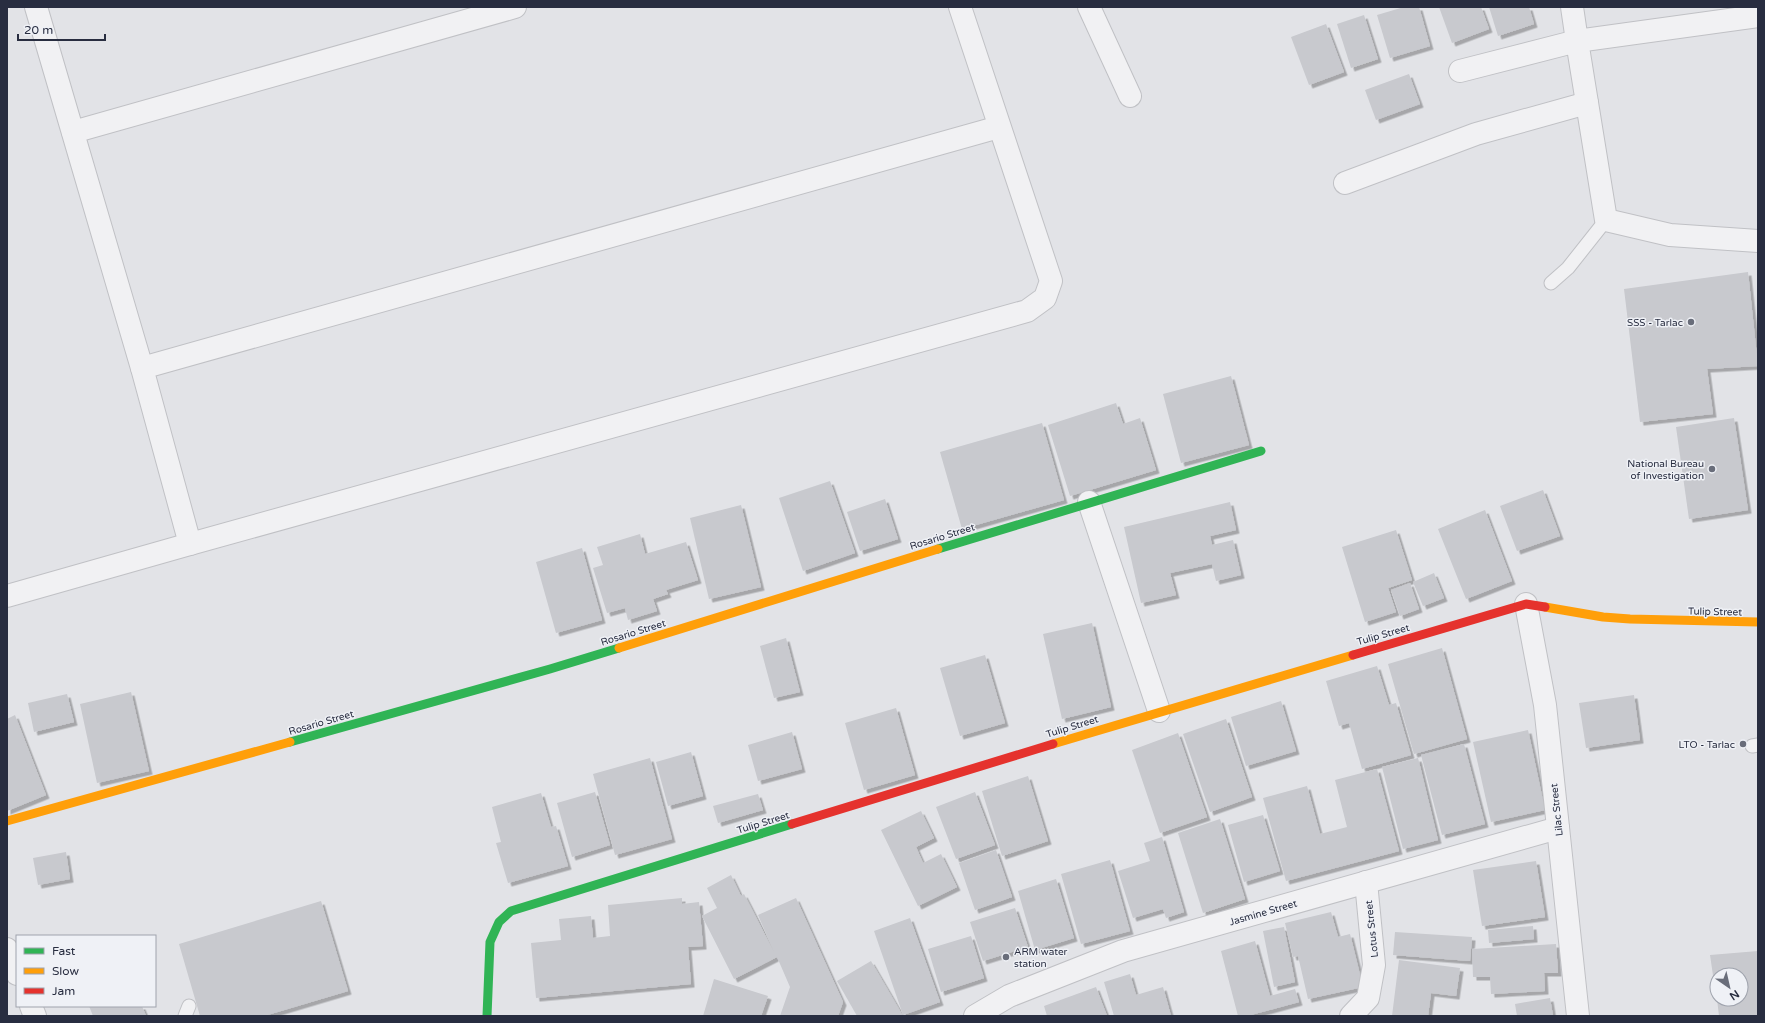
<svg xmlns="http://www.w3.org/2000/svg" width="1765" height="1023" font-family="'Varela Round',sans-serif">
<style>
.building{fill:#c8c9ce;filter:url(#shadow)}
.lines{fill:none;stroke-linecap:round;stroke-linejoin:round}
.lane-casing{stroke:#c0c1c5;stroke-width:15}
.street-casing{stroke:#c0c1c5;stroke-width:24}
.lane{stroke:#f1f1f3;stroke-width:13}
.street{stroke:#f1f1f3;stroke-width:22}
.fast{stroke:#30b455;stroke-width:9}
.slow{stroke:#ff9f0a;stroke-width:9}
.jam{stroke:#e5322d;stroke-width:9}
.poi-dot{fill:#696d7a;stroke:#eff1f6;stroke-width:1.5}
.labels{text-anchor:middle;stroke-width:3;stroke-linejoin:round;paint-order:stroke}
.poi-label{font-size:10px;fill:#282d40;stroke:#eff1f6;text-anchor:end}
.street-label{font-size:10px;fill:#282d40;stroke:#eff1f6}
</style>
<defs>
<filter id="shadow"><feDropShadow dx="3.5" dy="3.5" stdDeviation="0" flood-color="#0004"/></filter>
</defs>
<rect width="100%" height="100%" fill="#e2e3e7"/>
<g class="building">
<polygon points="1404,7 1419,7 1430,46 1390,58 1377,15"/>
<polygon points="1439,7 1481,7 1489,29 1452,43"/>
<polygon points="1489,7 1529,7 1534,24 1498,36"/>
<polygon points="1364,15 1378,59 1351,68 1337,24"/>
<polygon points="1326,24 1344,72 1309,85 1291,37"/>
<polygon points="1409,74 1420,104 1376,120 1365,90"/>
<polygon points="1748,272 1758,366 1707,369 1713,414 1640,422 1624,289"/>
<polygon points="1231,376 1249,445 1181,463 1163,394"/>
<polygon points="1116,403 1123,424 1140,418 1156,470 1070,496 1048,425"/>
<polygon points="1734,418 1748,510 1689,519 1676,427"/>
<polygon points="1042,423 1064,500 962,529 940,452"/>
<polygon points="830,481 855,553 803,571 779,498"/>
<polygon points="1543,490 1560,536 1517,551 1500,506"/>
<polygon points="885,499 898,539 860,551 847,512"/>
<polygon points="1230,502 1236,530 1210,536 1212,545 1233,540 1241,575 1216,581 1212,564 1170,573 1176,595 1141,603 1124,527"/>
<polygon points="741,505 761,587 709,599 690,518"/>
<polygon points="1485,510 1512,581 1466,599 1438,529"/>
<polygon points="1396,530 1412,580 1388,588 1396,612 1365,622 1342,547"/>
<polygon points="640,534 645,554 686,542 698,580 666,590 668,594 653,599 657,611 628,620 625,608 607,613 593,568 603,565 597,547"/>
<polygon points="582,548 602,620 556,633 536,562"/>
<polygon points="1434,573 1444,598 1423,606 1413,582"/>
<polygon points="1410,583 1419,609 1400,616 1391,590"/>
<polygon points="1092,623 1111,707 1062,719 1043,634"/>
<polygon points="786,638 800,692 774,698 760,646"/>
<polygon points="1442,648 1467,739 1414,754 1388,664"/>
<polygon points="985,655 1005,723 960,736 940,668"/>
<polygon points="1377,666 1389,705 1396,703 1411,755 1362,769 1349,723 1339,726 1326,681"/>
<polygon points="131,692 149,771 97,783 80,704"/>
<polygon points="67,694 74,722 34,732 28,703"/>
<polygon points="1634,695 1640,740 1586,748 1579,703"/>
<polygon points="1281,701 1296,751 1246,766 1231,717"/>
<polygon points="896,708 915,775 864,790 845,723"/>
<polygon points="15,715 46,795 7,811 7,719"/>
<polygon points="1226,719 1252,797 1210,812 1183,734"/>
<polygon points="1528,730 1545,810 1491,822 1473,742"/>
<polygon points="792,732 802,769 758,781 748,745"/>
<polygon points="1178,733 1207,817 1160,833 1132,750"/>
<polygon points="1464,744 1485,824 1442,835 1421,755"/>
<polygon points="691,752 703,796 668,806 656,762"/>
<polygon points="650,758 672,839 615,855 593,774"/>
<polygon points="1418,758 1438,840 1403,849 1382,767"/>
<polygon points="1377,769 1399,851 1286,881 1263,798 1307,786 1320,834 1347,827 1335,780"/>
<polygon points="1028,776 1048,841 1002,856 982,791"/>
<polygon points="595,792 610,845 572,857 557,803"/>
<polygon points="975,792 995,845 956,859 936,807"/>
<polygon points="541,793 551,827 556,826 568,866 508,883 496,843 501,842 492,807"/>
<polygon points="758,794 763,810 718,823 713,806"/>
<polygon points="921,811 934,838 916,847 923,863 941,854 957,887 918,906 881,830"/>
<polygon points="1263,815 1280,871 1244,882 1228,825"/>
<polygon points="1220,819 1245,899 1203,913 1178,833"/>
<polygon points="1162,837 1184,912 1166,918 1163,909 1133,918 1118,871 1150,861 1144,843"/>
<polygon points="996,850 1012,897 975,910 959,863"/>
<polygon points="66,852 70,879 38,885 33,858"/>
<polygon points="1110,860 1130,931 1081,944 1061,874"/>
<polygon points="1536,861 1545,917 1482,926 1473,870"/>
<polygon points="731,875 741,896 744,894 774,952 758,915 796,898 843,1002 838,1016 780,1016 790,987 777,957 734,979 702,916 717,908 707,888"/>
<polygon points="1056,879 1074,938 1035,950 1018,891"/>
<polygon points="682,898 682,904 699,902 703,946 688,947 691,984 536,998 531,943 561,940 559,919 591,916 593,938 610,936 608,905"/>
<polygon points="321,901 348,991 264,1016 200,1016 179,944"/>
<polygon points="1015,908 1028,947 983,961 970,922"/>
<polygon points="1331,912 1338,937 1350,934 1363,987 1308,999 1298,956 1293,957 1285,923"/>
<polygon points="910,918 940,1002 903,1015 874,931"/>
<polygon points="1533,926 1534,939 1489,943 1488,930"/>
<polygon points="1284,927 1295,982 1274,987 1263,931"/>
<polygon points="1395,932 1472,937 1470,961 1393,955"/>
<polygon points="971,936 984,978 941,992 928,949"/>
<polygon points="1255,941 1270,996 1295,989 1299,1002 1247,1016 1238,1016 1221,951"/>
<polygon points="1556,944 1558,973 1544,973 1545,991 1491,994 1490,977 1473,977 1472,949"/>
<polygon points="1758,951 1758,1016 1719,1016 1717,999 1741,999 1741,975 1717,975 1716,996 1710,955"/>
<polygon points="1399,960 1460,968 1456,996 1431,993 1428,1016 1392,1016"/>
<polygon points="871,961 903,1016 857,1016 837,981"/>
<polygon points="1130,974 1136,995 1163,987 1171,1016 1114,1016 1104,982"/>
<polygon points="714,979 768,996 761,1016 703,1016"/>
<polygon points="1096,987 1107,1016 1047,1016 1044,1006"/>
<polygon points="1550,998 1553,1016 1517,1016 1515,1004"/>
<polygon points="89,1006 142,1006 146,1016 93,1016"/>
</g>
<g class="lines">
<g class="lane-casing">
<g id="lane">
<polyline points="1551,283 1568,268 1606,220"/>
<polyline points="1752,746 1758,745"/>
<polyline points="185,1016 189,1006"/>
</g>
</g>
<g class="street-casing">
<g id="street">
<polyline points="1089,7 1130,96"/>
<polyline points="1572,7 1577,41 1758,16"/>
<polyline points="1460,71 1577,41 1606,220 1670,235 1758,241"/>
<polyline points="73,132 515,7"/>
<polyline points="1345,183 1476,134 1587,103"/>
<polyline points="142,368 999,127"/>
<polyline points="1089,502 1159,711"/>
<polyline points="190,544 1027,311 1045,298 1051,281 960,7"/>
<polyline points="7,596 190,544 142,368 36,7"/>
<polyline points="1526,604 1545,705 1578,1016"/>
<polyline points="7,949 17,974"/>
<polyline points="31,1006 35,1016"/>
<polyline points="975,1016 1009,996 1123,951 1558,828"/>
<polyline points="1351,1016 1368,998 1374,965 1366,882"/>
</g>
</g>
<use href="#lane" class="lane"/>
<use href="#street" class="street"/>
<g class="fast">
<polyline points="938,549 1261,451"/>
<polyline points="290,742 550,669 619,648"/>
<polyline points="487,1016 490,942 499,922 511,911 792,824"/>
</g>
<g class="slow">
<polyline points="1545,607 1603,617 1630,619 1758,622"/>
<polyline points="619,648 938,549"/>
<polyline points="1053,744 1353,655"/>
<polyline points="7,821 290,742"/>
</g>
<g class="jam">
<polyline points="1353,655 1526,604 1545,607"/>
<polyline points="792,824 1053,744"/>
</g>
</g>
<g class="poi-dot">
<circle cx="1691" cy="322" r="4"/>
<circle cx="1712" cy="469" r="4"/>
<circle cx="1743" cy="744" r="4"/>
<circle cx="1006" cy="957" r="4"/>
</g>
<g class="labels">
<g class="poi-label">
<text x="1683" y="326">SSS - Tarlac</text>
<text x="1704" y="467">National Bureau<tspan x="1704" dy="12">of Investigation</tspan></text>
<text x="1735" y="748">LTO - Tarlac</text>
<text x="1014" y="955" text-anchor="start">ARM water<tspan x="1014" dy="12">station</tspan></text>
</g>
<g class="street-label">
<text transform="translate(942 536) rotate(-17)" y="4">Rosario Street</text>
<text transform="translate(1715 611) rotate(1)" y="4">Tulip Street</text>
<text transform="translate(633 632) rotate(-17)" y="4">Rosario Street</text>
<text transform="translate(1383 634) rotate(-16)" y="4">Tulip Street</text>
<text transform="translate(321 722) rotate(-16)" y="4">Rosario Street</text>
<text transform="translate(1072 726) rotate(-17)" y="4">Tulip Street</text>
<text transform="translate(1556 810) rotate(-96)" y="4">Lilac Street</text>
<text transform="translate(763 822) rotate(-17)" y="4">Tulip Street</text>
<text transform="translate(1263 912) rotate(-16)" y="4">Jasmine Street</text>
<text transform="translate(1371 929) rotate(-96)" y="4">Lotus Street</text>
</g>
</g>
<rect width="1765" height="1023" fill="none" stroke="#282d40" stroke-width="16"/>
<rect x="16" y="935" width="140" height="72" fill="#eff1f6" stroke="#9fa3ad"/>
<rect x="24" y="948" width="20" height="6" fill="#30b455" stroke="#9fa3ad"/>
<text x="52" y="955" font-size="12" fill="#282d40">Fast</text>
<rect x="24" y="968" width="20" height="6" fill="#ff9f0a" stroke="#9fa3ad"/>
<text x="52" y="975" font-size="12" fill="#282d40">Slow</text>
<rect x="24" y="988" width="20" height="6" fill="#e5322d" stroke="#9fa3ad"/>
<text x="52" y="995" font-size="12" fill="#282d40">Jam</text>
<g transform="translate(1729 987) rotate(146)"><circle r="19" fill="#eff1f6" stroke="#9fa3ad"/>
<path d="M0-3L7 15L0 10L-7 15Z" fill="#696d7a"/>
<text y="-6" font-size="11" font-weight="bold" text-anchor="middle" fill="#282d40">N</text>
</g>
<path d="M18 34v6h87v-6" fill="none" stroke="#282d40" stroke-width="2"/>
<text x="24" y="34" font-size="12" fill="#282d40" stroke="#eff1f6" stroke-width="3" paint-order="stroke">20 m</text>
</svg>
